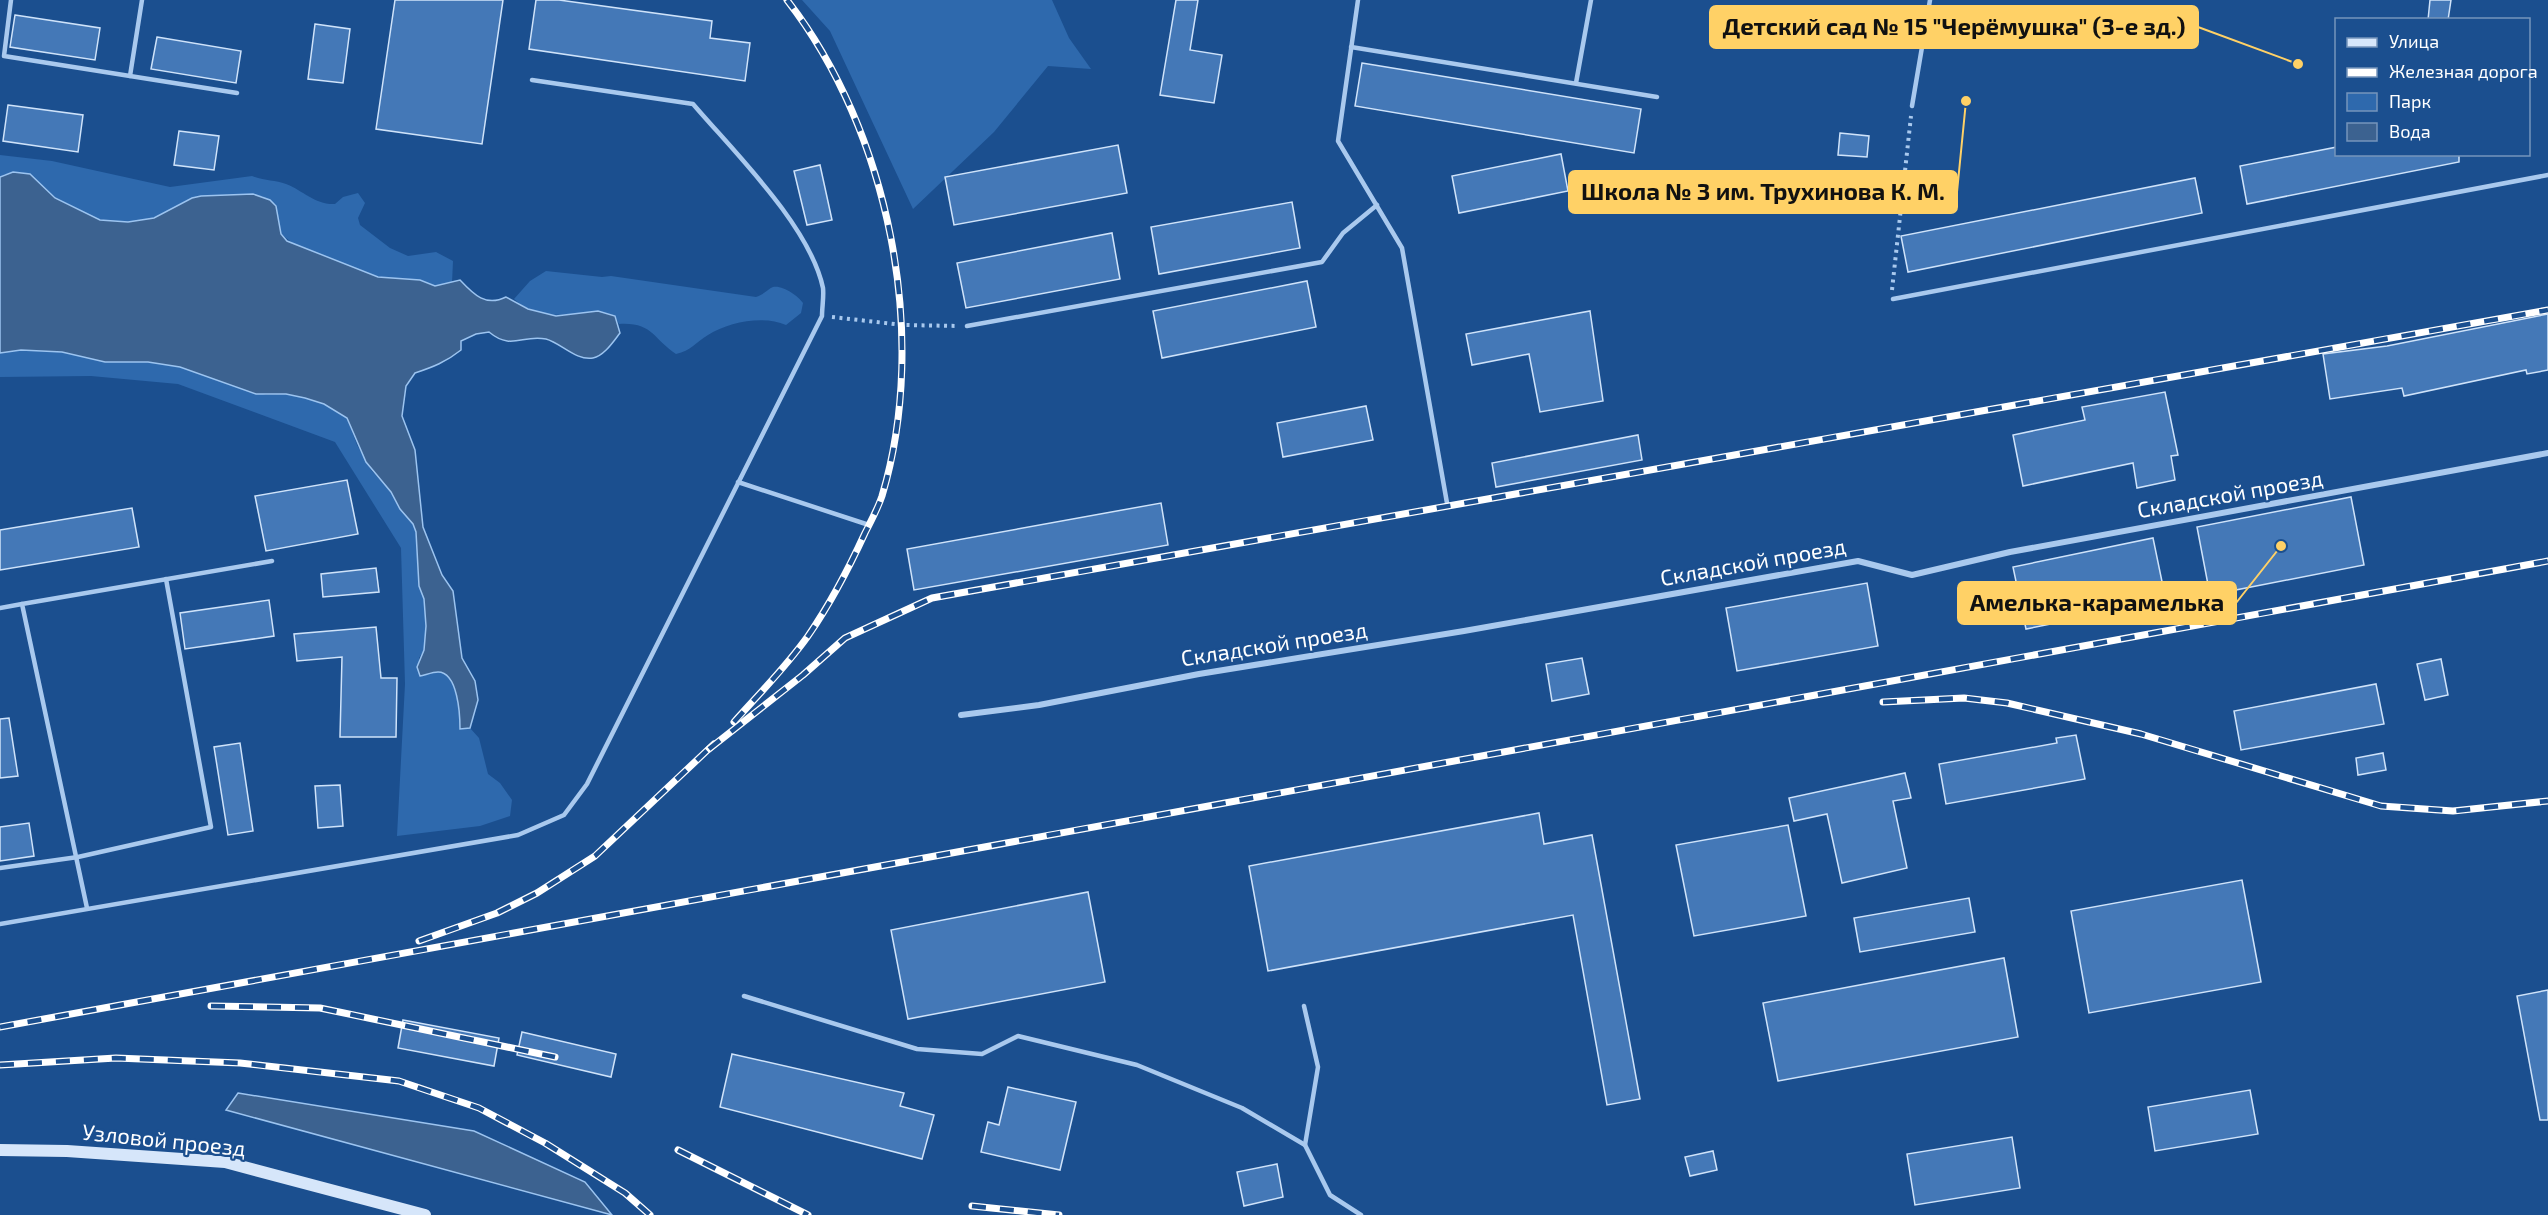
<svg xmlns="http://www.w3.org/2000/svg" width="2548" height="1215" font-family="'Exo 2',sans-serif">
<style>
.green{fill:#2e69ad}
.water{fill:#3c6290;stroke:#9cc4f0;stroke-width:1.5}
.building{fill:#4478b7;stroke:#cfe3fa;stroke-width:1.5}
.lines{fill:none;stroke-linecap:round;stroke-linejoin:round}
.path{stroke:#a9c9ee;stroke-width:4;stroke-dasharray:3 4.5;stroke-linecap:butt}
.lane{stroke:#a9c9ee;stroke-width:4.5}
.street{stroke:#a9c9ee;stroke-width:6}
.secondary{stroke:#d6e6fa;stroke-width:12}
.rail-casing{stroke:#fff;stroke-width:7}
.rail{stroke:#1b4f8f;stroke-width:4.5;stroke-dasharray:14;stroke-linecap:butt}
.labels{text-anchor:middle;stroke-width:4.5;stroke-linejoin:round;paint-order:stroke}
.street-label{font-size:22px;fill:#fff;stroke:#1b4f8f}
.leader{fill:none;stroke:#ffd166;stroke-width:2}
.callout-dot{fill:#ffd166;stroke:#1b4f8f;stroke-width:2}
.callout{fill:#ffd166;stroke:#ffd166;stroke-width:2}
.callout-label{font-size:24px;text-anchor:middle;font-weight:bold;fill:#111}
</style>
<rect width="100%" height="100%" fill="#1b4f8f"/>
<g class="green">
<polygon points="802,0 1052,0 1069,38 1091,69 1048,66 994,132 913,209 830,31"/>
<path d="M0,155l52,6 118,26 82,-11c12,5 23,4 34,8 18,7 29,21 49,20l8,-7 15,-4 7,10 -7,15 2,7 30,23 18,8 28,-4 17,9 -1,22 -17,3 -16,-6 -41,-3 -83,-32 -14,-11 -5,-28 -14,-10h-61l-9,2 -38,20 -26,4 -28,-2 -45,-22 -25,-24h-25l-5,3z"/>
<path d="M546,271l56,6 9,-1 145,21c7,-2 12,-8 17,-10 10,-2 25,9 30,16l-2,10 -15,12c-23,-10 -57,-3 -78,10 -12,7 -17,16 -32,19 -23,-15 -23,-32 -57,-30l-4,-8c-35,-11 -68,13 -101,-17l16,-18z"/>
<path d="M21,350l41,2 43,10h43l32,5 86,28 20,-1 19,4 19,6 23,14 10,27 14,25 20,22 9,17 13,15 3,8 3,54 5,13 2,27 -2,24 -5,8 1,18c5,-1 12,-4 18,-4 19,-1 22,43 22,57l10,-1 9,10 9,36 12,9 12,17 -2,16 -30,10 -83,10 8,-152 -4,-136 -66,-106 -157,-58 -87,-8 -91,1v-24z"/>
</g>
<g class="water">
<path d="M13,172l17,2 25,24 45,22 28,2 26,-4 38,-20 9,-2 52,-2 17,6 6,6 5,28 6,7 91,36 42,3 15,6 25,-6c14,15 26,27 46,17l22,12 28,7 42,-5 17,5 5,17c-7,9 -16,23 -27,25 -17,3 -32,-15 -47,-19 -24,-5 -34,12 -57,-7l-13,2 -15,7v9c-15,12 -28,17 -46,23l-9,13 -4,30 13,34 8,77 19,48 11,16 9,67 13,23 3,19 -8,28 -10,1c0,-14 -2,-57 -22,-57 -5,0 -13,3 -18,4l-3,-9 7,-17 2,-24 -2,-27 -5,-13 -3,-54 -3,-8 -13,-15 -9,-17 -25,-30 -19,-44 -23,-14 -19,-6 -19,-4h-30l-76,-27 -32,-5h-43l-43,-10 -41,-2 -21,3v-176z"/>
<polygon points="238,1093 474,1131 585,1182 612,1215 226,1110"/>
</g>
<g class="building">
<polygon points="395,0 503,0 482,144 376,129"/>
<polygon points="536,0 559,0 712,21 710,38 750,43 745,81 529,49"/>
<polygon points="1176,0 1198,0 1190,50 1222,55 1214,103 1160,95"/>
<polygon points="2430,0 2451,0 2448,20 2428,20"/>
<polygon points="15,15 100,28 95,60 10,47"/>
<polygon points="315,24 350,29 343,83 308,79"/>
<polygon points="157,37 241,51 236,83 151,69"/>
<polygon points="1362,63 1641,109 1634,153 1355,106"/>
<polygon points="8,105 83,115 78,152 3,141"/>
<polygon points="179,131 219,136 214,170 174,165"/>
<polygon points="1840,133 1869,136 1867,157 1838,155"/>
<polygon points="1118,145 1127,193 954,225 945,177"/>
<polygon points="2337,147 2337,154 2459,154 2459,162 2247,204 2240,166"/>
<polygon points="1561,154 1568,191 1459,213 1452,176"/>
<polygon points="820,165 832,220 807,225 794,171"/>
<polygon points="2195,178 2202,213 1908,272 1901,236"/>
<polygon points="1292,202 1300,248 1159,274 1151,227"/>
<polygon points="1112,233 1120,279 966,308 957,263"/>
<polygon points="1307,281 1316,327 1162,358 1153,311"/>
<polygon points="1590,311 1603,401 1540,412 1529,354 1472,365 1466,334"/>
<polygon points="2548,314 2548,370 2527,374 2526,370 2404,396 2402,388 2330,399 2323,354 2387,346"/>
<polygon points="2165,392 2178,455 2171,456 2175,480 2137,488 2133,463 2023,486 2013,435 2085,420 2082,407"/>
<polygon points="1366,406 1373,440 1283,457 1277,423"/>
<polygon points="1638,435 1642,460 1496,487 1492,463"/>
<polygon points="347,480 358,534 266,551 255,496"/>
<polygon points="2351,497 2364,565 2210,595 2197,527"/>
<polygon points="1161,503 1168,545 914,590 907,549"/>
<polygon points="132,508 139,547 0,570 0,530"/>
<polygon points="2153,538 2166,601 2026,629 2013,567"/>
<polygon points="376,568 379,592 323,597 321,574"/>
<polygon points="1867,583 1878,646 1737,671 1726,608"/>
<polygon points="269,600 274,636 185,649 180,613"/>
<polygon points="376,627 381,678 397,678 396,737 340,737 342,657 297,661 294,634"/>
<polygon points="1582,658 1589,694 1552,701 1546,664"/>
<polygon points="2441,659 2448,695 2425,700 2417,664"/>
<polygon points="2376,684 2384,724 2241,750 2234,711"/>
<polygon points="9,718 18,776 0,778 0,719"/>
<polygon points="2076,735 2085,779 1946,804 1939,764 2057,743 2056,738"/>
<polygon points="240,743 253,831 228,835 214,747"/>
<polygon points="2383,753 2386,770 2358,775 2356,758"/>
<polygon points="1905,773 1911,798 1893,801 1907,868 1842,883 1827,814 1794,821 1789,798"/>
<polygon points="340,785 343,826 318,828 315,786"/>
<polygon points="1539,813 1544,844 1592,835 1640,1099 1607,1105 1573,915 1268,971 1249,866"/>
<polygon points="29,823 34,856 0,861 0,827"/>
<polygon points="1788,825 1806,916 1694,936 1676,845"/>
<polygon points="2242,880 2261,982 2089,1013 2071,911"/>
<polygon points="1088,892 1105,982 908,1019 891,930"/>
<polygon points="1969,898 1975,932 1860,952 1854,918"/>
<polygon points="2004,958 2018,1037 1778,1081 1763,1003"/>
<polygon points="2548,990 2548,1120 2540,1120 2517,996"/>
<polygon points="403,1020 499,1038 494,1066 398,1048"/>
<polygon points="522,1032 616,1054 611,1077 517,1055"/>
<polygon points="732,1054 904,1093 900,1106 934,1115 922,1159 720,1107"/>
<polygon points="1008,1087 1076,1102 1060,1170 981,1152 988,1122 999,1125"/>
<polygon points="2250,1090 2258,1134 2155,1151 2148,1107"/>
<polygon points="2012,1137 2020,1188 1915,1205 1907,1154"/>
<polygon points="1713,1151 1717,1170 1690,1176 1685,1157"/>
<polygon points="1277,1164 1283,1197 1244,1206 1237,1172"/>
</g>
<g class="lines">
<g class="path">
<polyline points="1892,290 1911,116"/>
<polyline points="832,317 903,325 959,326"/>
</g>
<g class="lane">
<polyline points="11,0 4,56 237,93"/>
<polyline points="1358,0 1338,141 1402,248 1447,503"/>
<polyline points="1351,47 1657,97"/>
<polyline points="130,76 142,0"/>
<polyline points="1576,83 1591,0"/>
<polyline points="1912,106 1930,0"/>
<polyline points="1893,299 2548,175"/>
<polyline points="967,326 1322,262 1343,233 1377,205"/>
<polyline points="738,482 869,525"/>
<polyline points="0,608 22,604"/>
<polyline points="0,868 78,857 211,827 166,579"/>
<polyline points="87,908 22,604 272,561"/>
<path d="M0,924l518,-89 46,-20 23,-31 235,-468c0,-9 2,-19 1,-28 -13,-62 -89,-136 -130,-184l-161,-24"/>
<polyline points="744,996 917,1049 982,1054 1018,1036 1137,1065 1242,1108 1305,1145"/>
<polyline points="1304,1006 1318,1067 1305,1145 1330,1195 1361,1215"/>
</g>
<polyline class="street" points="961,715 1039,705 1199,674 1464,631 1858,561 1912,575 2010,552 2548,453"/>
<polyline class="secondary" points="0,1150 67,1151 225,1162 425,1215"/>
<g class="rail-casing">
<g id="rail">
<polyline points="1883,702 1964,698 2007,703 2141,734 2381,806 2453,811 2548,801"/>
<path d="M734,722c25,-28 52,-55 74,-86 22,-32 41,-68 57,-103 6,-12 13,-25 17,-37 48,-160 7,-365 -95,-496"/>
<polyline points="709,749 803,675 845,638 932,598 2548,310"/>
<polyline points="419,941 497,913 537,893 595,856 714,744"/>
<polyline points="211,1006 320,1008 555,1057"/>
<polyline points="0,1027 2548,561"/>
<polyline points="0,1065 116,1058 240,1063 399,1081 479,1108 545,1143 625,1193 650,1215"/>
<polyline points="678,1150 808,1215"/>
<polyline points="972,1206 1059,1215"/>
</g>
</g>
<use href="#rail" class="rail"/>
</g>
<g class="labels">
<g class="street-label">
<text transform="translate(2230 494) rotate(-10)" y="8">Складской проезд</text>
<text transform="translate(1753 562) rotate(-10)" y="8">Складской проезд</text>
<text transform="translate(1274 644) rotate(-9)" y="8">Складской проезд</text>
<text transform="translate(164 1140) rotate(6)" y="8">Узловой проезд</text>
</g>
</g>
<path class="leader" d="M2298 64L2198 27M1966 101L1957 192M2281 546L2236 603"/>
<g class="callout-dot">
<circle cx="2298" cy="64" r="6"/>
<circle cx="1966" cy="101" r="6"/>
<circle cx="2281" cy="546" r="6"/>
</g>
<g class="callout">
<rect x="1710" y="6" width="488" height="42" rx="6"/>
<rect x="1569" y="171" width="388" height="42" rx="6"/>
<rect x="1958" y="582" width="278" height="42" rx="6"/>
</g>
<g class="callout-label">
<text x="1954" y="35">Детский сад № 15 "Черёмушка" (3-е зд.)</text>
<text x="1763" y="200">Школа № 3 им. Трухинова К. М.</text>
<text x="2097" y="611">Амелька-карамелька</text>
</g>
<rect x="2335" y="18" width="195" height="138" fill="#1b4f8f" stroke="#7695bc" stroke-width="1.5"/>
<rect x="2347" y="38" width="30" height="9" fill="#d6e6fa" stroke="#7695bc" stroke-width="1.5"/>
<text x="2389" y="48" font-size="18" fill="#ffffff">Улица</text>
<rect x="2347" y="68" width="30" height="9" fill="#ffffff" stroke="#7695bc" stroke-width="1.5"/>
<text x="2389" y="78" font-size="18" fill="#ffffff">Железная дорога</text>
<rect x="2347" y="93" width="30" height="18" fill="#2e69ad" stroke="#7695bc" stroke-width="1.5"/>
<text x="2389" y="108" font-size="18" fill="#ffffff">Парк</text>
<rect x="2347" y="123" width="30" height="18" fill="#3c6290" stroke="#7695bc" stroke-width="1.5"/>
<text x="2389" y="138" font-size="18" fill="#ffffff">Вода</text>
</svg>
